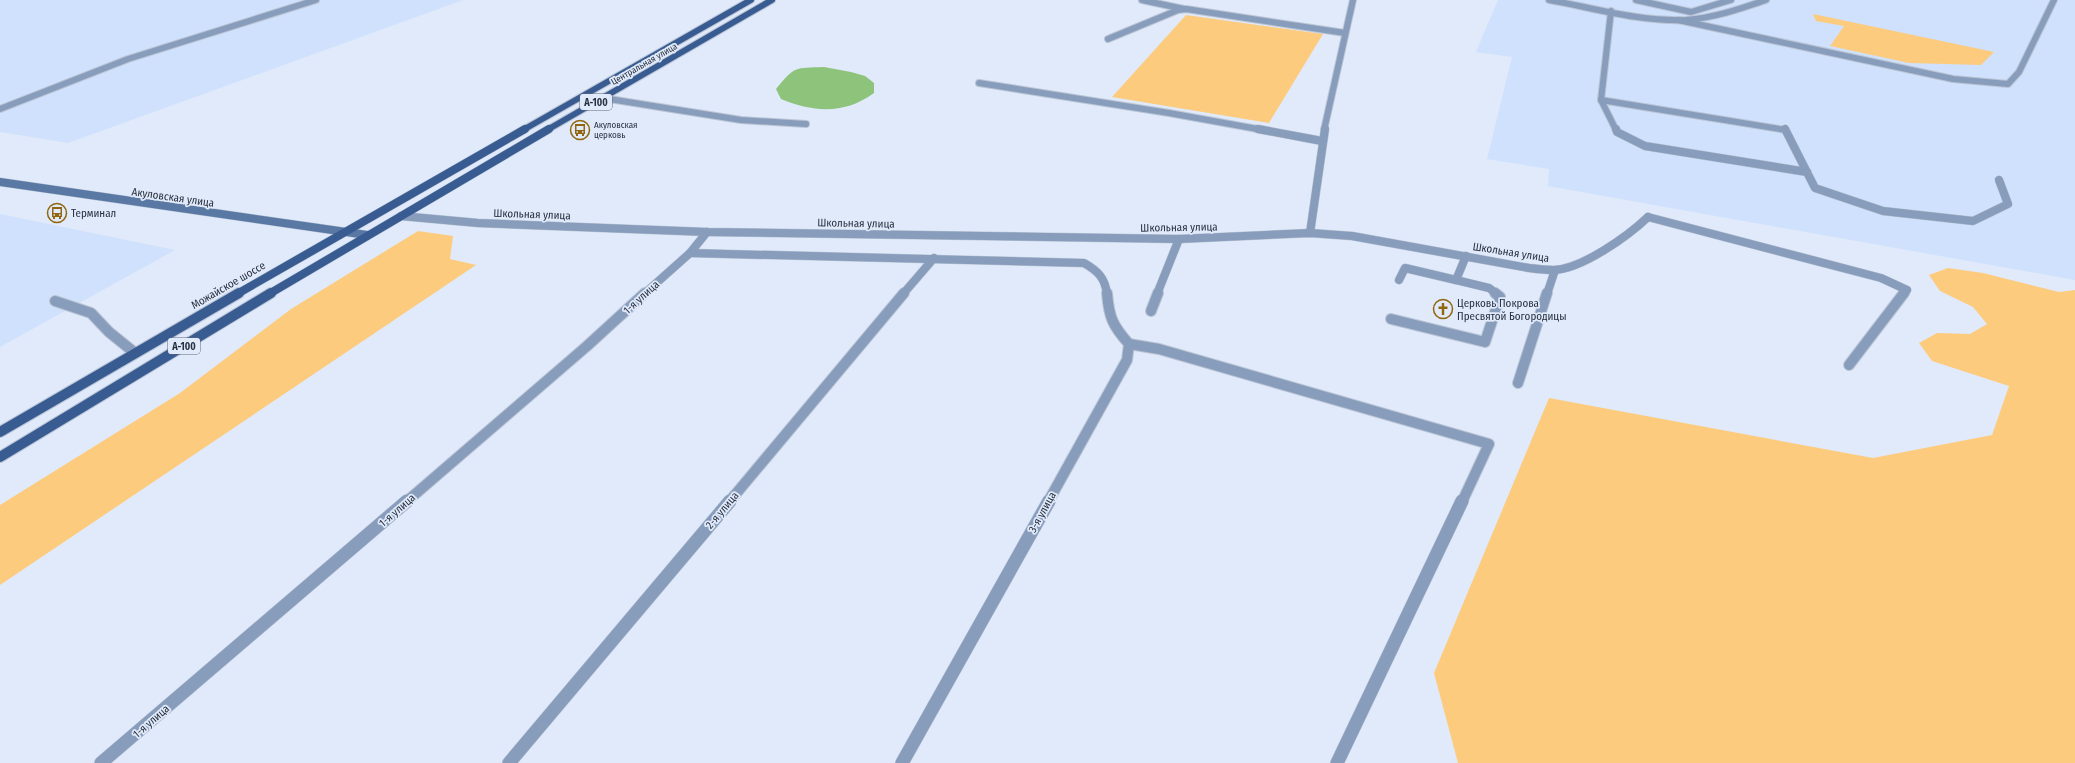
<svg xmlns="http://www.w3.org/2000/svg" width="2075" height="763" font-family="'Fira Sans Condensed',sans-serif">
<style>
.built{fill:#cfe1fc}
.green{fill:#fdcb7d}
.water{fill:#8dc37a}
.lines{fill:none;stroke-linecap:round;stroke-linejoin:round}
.lane-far3-casing{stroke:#bbc5d5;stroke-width:8}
.lane-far2-casing{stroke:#bbc5d5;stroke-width:9}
.lane-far1-casing{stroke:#bbc5d5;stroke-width:12}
.lane-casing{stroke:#bbc5d5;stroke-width:14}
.street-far3-casing{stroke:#bbc5d5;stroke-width:8}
.street-far2-casing{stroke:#bbc5d5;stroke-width:9}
.street-far1-casing{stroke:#bbc5d5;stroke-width:12}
.street-casing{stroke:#bbc5d5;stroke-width:14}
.secondary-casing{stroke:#bbc5d5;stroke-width:9}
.primary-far2-casing{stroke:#bbc5d5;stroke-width:8}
.primary-far1-casing{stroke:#bbc5d5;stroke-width:9}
.primary-casing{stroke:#bbc5d5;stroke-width:12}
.lane-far3{stroke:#889dbc;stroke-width:6}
.lane-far2{stroke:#889dbc;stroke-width:8}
.lane-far1{stroke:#889dbc;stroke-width:10}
.lane{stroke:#889dbc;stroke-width:13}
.street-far3{stroke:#889dbc;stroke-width:6}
.street-far2{stroke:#889dbc;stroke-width:8}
.street-far1{stroke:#889dbc;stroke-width:10}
.street{stroke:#889dbc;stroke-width:13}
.secondary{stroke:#5978a4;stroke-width:8}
.primary-far2{stroke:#385c92;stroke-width:6}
.primary-far1{stroke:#385c92;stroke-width:8}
.primary{stroke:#385c92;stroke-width:10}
.labels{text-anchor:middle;stroke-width:3.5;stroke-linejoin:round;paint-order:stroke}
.far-street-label{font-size:9px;fill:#283140;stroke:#e0eafa}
.far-poi-label{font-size:9px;fill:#283140;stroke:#e0eafa;text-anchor:start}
.shield{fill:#e0eafa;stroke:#5f6878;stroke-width:1}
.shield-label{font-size:10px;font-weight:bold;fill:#283140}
.street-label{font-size:11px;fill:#283140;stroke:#e0eafa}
.poi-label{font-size:11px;fill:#283140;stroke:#e0eafa;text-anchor:start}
</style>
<rect width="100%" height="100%" fill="#e0eafa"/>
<g class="built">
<polygon points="0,0 463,0 68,143 0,132"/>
<polygon points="1498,0 2075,0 2075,280 1548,186 1549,169 1487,159 1512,57 1476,52"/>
<polygon points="0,214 175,250 0,347"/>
</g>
<g class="green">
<polygon points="1813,14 1994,52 1981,65 1909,63 1830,46 1844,26 1816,21"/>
<polygon points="1186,15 1323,34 1269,123 1112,97"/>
<polygon points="418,231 453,236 450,259 476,265 0,585 0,505 180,393 291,309"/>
<polygon points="1948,268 1983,273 2059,292 2075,290 2075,763 1458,763 1434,673 1549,398 1873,458 1992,435 2009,386 1932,361 1919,343 1937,333 1970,334 1987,324 1973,307 1940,291 1929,275"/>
</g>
<path class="water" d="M824,67l27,5 14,4 9,7v10c-30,22 -61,19 -93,6l-5,-10c19,-23 18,-21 48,-22z"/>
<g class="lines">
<g class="lane-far3-casing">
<g id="lane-far3">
<polyline points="1142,0 1184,9"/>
<polyline points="1636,0 1691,12 1731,0"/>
<polyline points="1611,11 1601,100 1786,130"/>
<polyline points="1678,20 1953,79 2008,84 2019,72 2054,0"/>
<polyline points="1108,39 1178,10 1186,9 1345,33"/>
<polyline points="979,83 1169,113 1263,130"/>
<polyline points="603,98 741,120 806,124"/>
<polyline points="1601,100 1616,130"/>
<polyline points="0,109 128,59 316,0"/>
</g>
</g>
<g class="lane-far2-casing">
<g id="lane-far2">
<polyline points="1258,129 1322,141"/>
<polyline points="1616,129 1617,132 1645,146 1807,172"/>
<polyline points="1785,129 1815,188 1883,211 1973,221 2008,204 1999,180"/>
<polyline points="1648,217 1881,278 1907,290 1904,294"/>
<polyline points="1399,280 1405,268 1456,280 1466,256"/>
<polyline points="1456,280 1489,288 1497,294"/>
<polyline points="1157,294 1179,239"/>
<polyline points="1547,294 1555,270"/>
</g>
</g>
<g class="lane-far1-casing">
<g id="lane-far1">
<polyline points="55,301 91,313 109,332 135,353"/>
<polyline points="1151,311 1158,293"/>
<polyline points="1391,319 1485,342 1500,297 1495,293"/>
<polyline points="1129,344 1159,349 1489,444 1462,502"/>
<polyline points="1849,365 1904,293"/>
<polyline points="1518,383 1547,293"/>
</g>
</g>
<g class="lane-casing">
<polyline id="lane" points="1337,763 1462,501"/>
</g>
<g class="street-far3-casing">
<g id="street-far3">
<path d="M1549,0c45,8 91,22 137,20 27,-2 54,-11 80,-20"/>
<polyline points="1324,130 1353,0"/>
</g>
</g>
<g class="street-far2-casing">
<g id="street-far2">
<path d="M401,216l77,7 229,9 472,7 131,-6 42,3 177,32c8,1 17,2 25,2 28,-1 74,-34 94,-53"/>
<path d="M707,232l-17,21 394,10c14,8 21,15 23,31"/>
<polyline points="1310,233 1325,129"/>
<polyline points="644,294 690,253"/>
<polyline points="903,294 934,258"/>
</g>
</g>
<g class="street-far1-casing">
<g id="street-far1">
<polyline points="406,502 587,346 645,293"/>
<polyline points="729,502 904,293"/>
<path d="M1048,502l79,-142 2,-16c-16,-18 -20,-26 -22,-51"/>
</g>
</g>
<g class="street-casing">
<g id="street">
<polyline points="101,763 407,501"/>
<polyline points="509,763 730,501"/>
<polyline points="902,763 1049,501"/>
</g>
</g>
<g class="secondary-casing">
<polyline id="secondary" points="0,182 367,235"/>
</g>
<g class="primary-far2-casing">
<g id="primary-far2">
<polyline points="523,130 751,0"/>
<polyline points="547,130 772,0"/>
</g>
</g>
<g class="primary-far1-casing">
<g id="primary-far1">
<polyline points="237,294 525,129"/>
<polyline points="269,294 549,129"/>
</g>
</g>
<g class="primary-casing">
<g id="primary">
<polyline points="0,432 239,293"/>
<polyline points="0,457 271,293"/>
</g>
</g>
<use href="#lane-far3" class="lane-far3"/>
<use href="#lane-far2" class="lane-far2"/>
<use href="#lane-far1" class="lane-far1"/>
<use href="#lane" class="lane"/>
<use href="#street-far3" class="street-far3"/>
<use href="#street-far2" class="street-far2"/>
<use href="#street-far1" class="street-far1"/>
<use href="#street" class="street"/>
<use href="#secondary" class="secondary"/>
<use href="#primary-far2" class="primary-far2"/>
<use href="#primary-far1" class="primary-far1"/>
<use href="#primary" class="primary"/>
</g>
<defs>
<g id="bus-ring" transform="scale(1)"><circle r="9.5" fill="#e0eafa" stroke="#91660f" stroke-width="1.5"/><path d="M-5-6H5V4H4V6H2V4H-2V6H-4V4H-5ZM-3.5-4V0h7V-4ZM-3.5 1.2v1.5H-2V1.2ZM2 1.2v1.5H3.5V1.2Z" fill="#91660f"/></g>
<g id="church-ring" transform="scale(1)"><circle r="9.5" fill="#e0eafa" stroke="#91660f" stroke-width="1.5"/><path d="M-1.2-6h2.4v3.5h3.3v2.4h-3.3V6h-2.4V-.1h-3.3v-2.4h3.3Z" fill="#91660f"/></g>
</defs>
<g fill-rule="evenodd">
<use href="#bus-ring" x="580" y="130"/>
<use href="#bus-ring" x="57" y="213"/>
<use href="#church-ring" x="1443" y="309"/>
</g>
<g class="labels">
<g class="far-street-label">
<text transform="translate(644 64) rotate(-30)" y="3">Центральная улица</text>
</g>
<g class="far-poi-label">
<text x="594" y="128">Акуловская<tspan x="594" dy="10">церковь</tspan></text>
</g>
<g class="shield">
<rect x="580" y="94" width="32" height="16" rx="3"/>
<rect x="168" y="338" width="32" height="16" rx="3"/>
</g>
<g class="shield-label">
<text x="596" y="106">А-100</text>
<text x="184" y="350">А-100</text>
</g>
<g class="street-label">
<text transform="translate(173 197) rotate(8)" y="4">Акуловская улица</text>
<text transform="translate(532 214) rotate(2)" y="4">Школьная улица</text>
<text transform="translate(856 223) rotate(1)" y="4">Школьная улица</text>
<text transform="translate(1179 227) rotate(-1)" y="4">Школьная улица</text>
<text transform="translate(1511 252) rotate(9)" y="4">Школьная улица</text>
<text transform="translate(228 285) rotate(-30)" y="4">Можайское шоссе</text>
<text transform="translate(641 297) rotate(-42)" y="4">1-я улица</text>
<text transform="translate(397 510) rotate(-41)" y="4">1-я улица</text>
<text transform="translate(722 510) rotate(-50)" y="4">2-я улица</text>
<text transform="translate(1042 512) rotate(-61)" y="4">3-я улица</text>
<text transform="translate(151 721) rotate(-41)" y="4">1-я улица</text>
</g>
<g class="poi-label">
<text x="71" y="217">Терминал</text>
<text x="1457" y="307">Церковь Покрова<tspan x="1457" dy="13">Пресвятой Богородицы</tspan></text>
</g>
</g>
</svg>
